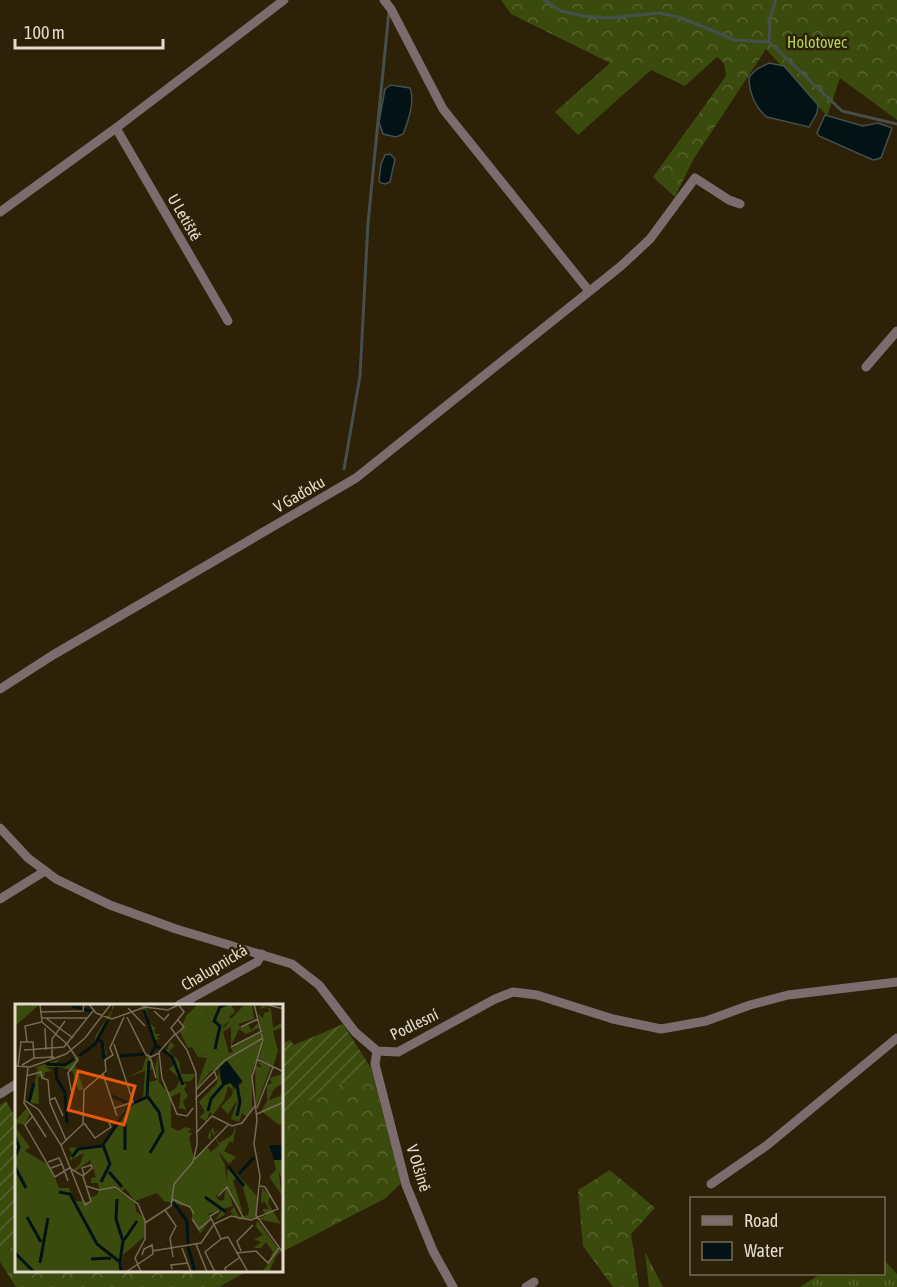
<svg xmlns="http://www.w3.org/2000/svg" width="897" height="1287" font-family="'Asap Condensed',sans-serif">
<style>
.grass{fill:url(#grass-tufts)}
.forest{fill:url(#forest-crowns)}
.garden{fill:url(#garden-furrows)}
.water{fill:#031315;stroke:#464f4c;stroke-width:1.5}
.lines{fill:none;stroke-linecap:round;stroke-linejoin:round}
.stream{stroke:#464f4c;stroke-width:3}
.minor{stroke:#7b6c6d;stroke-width:9}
.labels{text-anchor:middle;stroke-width:5;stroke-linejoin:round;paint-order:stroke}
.park-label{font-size:16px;fill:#b3d75d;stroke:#2d2107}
.street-label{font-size:16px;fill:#e3dbcc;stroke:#2d2107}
.inset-river{fill:none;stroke:#031315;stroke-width:3}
.inset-road{fill:none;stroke:#766b56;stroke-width:1.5}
.view{fill:#e8590c;fill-opacity:0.15;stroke:#e8590c;stroke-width:3}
.inset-edge{fill:none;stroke:#e3dbcc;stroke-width:3}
</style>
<defs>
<pattern id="grass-tufts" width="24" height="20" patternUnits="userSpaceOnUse" patternTransform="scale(1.5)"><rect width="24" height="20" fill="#3b4b0d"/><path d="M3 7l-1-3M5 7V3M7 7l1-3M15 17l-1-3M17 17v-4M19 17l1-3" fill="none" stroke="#57642f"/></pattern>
<pattern id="forest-crowns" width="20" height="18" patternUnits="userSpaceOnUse" patternTransform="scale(1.5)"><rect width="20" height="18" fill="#3b4b0d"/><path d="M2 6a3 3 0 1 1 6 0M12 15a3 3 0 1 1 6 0" fill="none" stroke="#57642f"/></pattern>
<pattern id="garden-furrows" width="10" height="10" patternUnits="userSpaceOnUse" patternTransform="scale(1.5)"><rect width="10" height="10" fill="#3b4b0d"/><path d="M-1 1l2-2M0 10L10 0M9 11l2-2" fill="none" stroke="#57642f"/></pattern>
</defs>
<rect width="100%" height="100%" fill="#2d2107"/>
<g class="grass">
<polygon points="645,1252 663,1287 649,1287"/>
<polygon points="884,1260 897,1274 897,1287 800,1287 820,1274 884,1274"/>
</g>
<g class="forest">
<polygon points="501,0 897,0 897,120 840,78 827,116 766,49 693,160 675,197 653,177 726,76 724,63 717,57 685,86 651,70 578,135 555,112 610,63 511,14"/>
<polygon points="371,1068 401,1183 386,1198 282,1252 282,1115"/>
<polygon points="610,1170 655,1208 631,1234 639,1287 613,1287 583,1246 578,1190"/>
<polygon points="16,1244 16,1270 248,1271 219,1287 16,1287 0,1262 0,1254"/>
</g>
<g class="garden">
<polygon points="343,1024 371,1068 282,1115 282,1044 290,1040 294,1045"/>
<polygon points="6,1101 16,1118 16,1244 0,1254 0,1105"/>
</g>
<g class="water">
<path d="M769,63l15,3 34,39 -1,8 -8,14 -42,-10c-12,-9 -18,-25 -18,-40l8,-8z"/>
<path d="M391,85l19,3c5,13 -2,34 -7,46l-7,3 -13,-3 -4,-12 6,-33z"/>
<polygon points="825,115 863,126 878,123 892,128 881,158 873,160 819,136 817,133"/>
<polygon points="390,154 395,159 390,182 385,184 381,183 379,181 381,164 385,155"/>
</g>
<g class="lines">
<g class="stream">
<polyline points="544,0 561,11 583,16 608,18 659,13 679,17 735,40 769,42 842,111 897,124"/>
<polyline points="769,42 770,17 776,0"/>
<polyline points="344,469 360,376 368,223 389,11"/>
</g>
<g class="minor">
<polyline points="384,0 391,9 443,109 589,291"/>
<polyline points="116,128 228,321"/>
<polyline points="0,212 116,128 284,0"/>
<polyline points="866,367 897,331"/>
<polyline points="0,689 53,655 356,478 621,266 650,239 695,178 729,200 740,204"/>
<polyline points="0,828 28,858 56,879 110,905 176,929 292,964 319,985 355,1032 377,1051 398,1052 495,999 513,992 537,995 613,1019 661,1029 706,1021 750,1005 788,995 897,982"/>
<polyline points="0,899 45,871"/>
<polyline points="179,1005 257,962 262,954"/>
<polyline points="377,1051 375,1064 406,1185 433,1251 453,1287"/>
<polyline points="0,1094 16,1084"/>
<polyline points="711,1184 766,1146 897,1038"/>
<polyline points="526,1287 534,1282"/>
</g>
</g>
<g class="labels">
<g class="park-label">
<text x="817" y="48">Holotovec</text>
</g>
<g class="street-label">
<text transform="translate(185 217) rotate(60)" y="6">U Letiště</text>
<text transform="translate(299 494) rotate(-30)" y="6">V Gaďoku</text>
<text transform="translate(214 967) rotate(-31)" y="6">Chalupnická</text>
<text transform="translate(414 1024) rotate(-26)" y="6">Podlesní</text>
<text transform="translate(419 1168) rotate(73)" y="6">V Olšině</text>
</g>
</g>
<g transform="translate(15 1004)">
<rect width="268" height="268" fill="#2d2107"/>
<path d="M187,1l22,20 -7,23 -11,8 -7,-3 -13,-27 28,3zM259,156h9v21l-4,-9 2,22 -12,-17 7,-7zM213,163l10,11 -5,2 10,34 -13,-18 3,10 -10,3 -6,-8 7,-1zM247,184l8,8 -2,7 13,21 -23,-5 13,-6 -5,2 -4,-6h7l-5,-8 -3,3z" fill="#3b4b0d"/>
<path d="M0,0l12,2 13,-2 -25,22zM100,0l-5,13 -13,20 4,3 5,9 1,3 -3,5 2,-7 -8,-10 -4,6 -17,13 -2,6 9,25h-6l-5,-18 -12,-5h-16l8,4 -8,1 -1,6 -6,-1 1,27 -9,-1 8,-35h-5l27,-9 -6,6 12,-1 13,-8 15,-13 2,-8 16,-25v-5zM126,0l5,1 3,18 8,6h-3l1,5h6l-5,3 4,2 -5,1 2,6 -7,10 4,8 -6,11 2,7 7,-2 -2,-13 3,-11 1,26 9,11 8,-5 4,-9 -11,-10 8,-7 -11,-10 4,-10 5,3 -6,6 10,10 2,13h15l-5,7 -8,1 4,3 -3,4 4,7 -5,5 3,9 -7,-2 2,-16 -10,5v30l7,4 7,-4 7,2 -5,3 5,1 -3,5 5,21 13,-12 4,5 8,-7 -8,-14v9l-4,-3 6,-10 1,6 8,-6 -8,8 5,8 13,-8 4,-9 -3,17 -3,-2 -6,10 12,6 -7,7 -11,-13 7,14 2,21 -11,10 10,16 -3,4 -8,4 7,-10 -14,4 3,5 -11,15 -8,-15v-11l-28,-7 -7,-8 -22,8 -10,-13 -3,3 -8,-3 21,14 1,9 8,7v19l-21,18 -2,17h-106v-151l11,-12 4,5 -3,6 -3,5 -6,-2 -2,5 14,19 -5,4 25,15 9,22h10l6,13 15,1 -1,-4 8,-3 2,-5 -1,-7h-7v-5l5,-1 -6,-17 -14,11 -2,-2 6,-5 4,-11 -15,8 3,-8 -3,-5 34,-3 20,-26 -5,-6 5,4 -1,-7 3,2 18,-15 2,-26 -18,6 15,-7 5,-15 8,-8zM183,0h33l4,8 -6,5 2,2 14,-15h7l2,15 -16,5 3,4 7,-4 3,6 6,-6 4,3 -15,7 -7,-5 -8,17v-19l-8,5 6,21 4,-1 -2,-4 30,-16 1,13 -10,27v37l-5,8 -5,-4 -3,9 -8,-3 7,-20 -10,15 -7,-7 11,-12 1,-5 -5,-4 -4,14 -11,15 -3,-3 -4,9 -7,-4 6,-5 -6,-10 18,-19 2,-15 -9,4 -14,17 11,-31 -9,-1 -6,-10 -4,1 -8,-16 6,-16zM187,1l22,20 7,-5 -13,14 -1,14 -11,8 -7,-3 -12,-26 27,2zM212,57l16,21 -9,8 -3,-7 -9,-1 -3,-8v-7zM247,0l9,5 2,19 10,-6v5l-10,4 5,20 -5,16 -14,-9 5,-17 -6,-27 5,4 1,-5 6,-2 -4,-4 -6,2zM242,57l14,5 -15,41 -1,-42 7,3zM267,70l1,9 -9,6 -5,11 11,-4 3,-7v34l-4,2 -18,-14 6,-10v-16l5,-2 -3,-5zM214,161l28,31 -1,22 -18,2 -8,-9 4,-4 5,10 9,-2 1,-6 -8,-28zM242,216l26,35 -3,-3 -4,4 -7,16h-7l13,-18 -5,4 3,-6 -7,-10 -5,6h-7l7,-6 -7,-3 9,-4 -7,-8z" fill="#3b4b0d" fill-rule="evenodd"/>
<path d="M212,57l15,20 -7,6 -5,-4 -7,3 -2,-6 -1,-13zM254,141h14v15h-9z" fill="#031315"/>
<path class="inset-river" d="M57,2l19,5M129,6l12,36 -6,9M82,35l5,3 2,17M141,41l16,12 11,28M200,45l5,-23 -6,-5 6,-14 7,-3M64,52l16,-12 13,-24M105,52l25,-2M31,60l19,1 9,-6M41,63l1,12 8,14 2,30M96,92l18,7M133,93l11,15 4,19 -13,22M14,98l5,-19M119,99l13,-6 2,-36M193,107l3,-12 12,-14M222,112l3,-14 -3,-17M0,133l4,10 -4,10M110,146v-30M57,153l6,-8 24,-3M213,162l16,20M0,163l11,21M94,168l13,15M224,170l15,-17M86,178l9,-18 -7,-19 27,-40M44,188l11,2 27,50 23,18 1,10M190,193l21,15M102,195l-1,20 7,22 -3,21M158,198l14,19 1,24M12,213l14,25M109,236l13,-19M173,243l7,25M0,249l19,19M76,255l20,-1M25,259l8,-45"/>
<path class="inset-road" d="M74,0l7,9 16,6 33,-12M239,0l9,36 -11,37 5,43 -3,24 6,32 -4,39 28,39M249,0l20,5M130,3l23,3 10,-5M113,4l17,18M139,7l10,9 5,-6M25,8l43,-1 1,-7M112,13l19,38 5,2 8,-4M26,14h47M32,15l26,19M27,18l25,22 11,16 -10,13 4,21M226,23l17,-8M30,24l1,22M160,30l-16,18 3,26 15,36 10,2 6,-8M160,31l9,-8 -6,-7M5,38h13l1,16M12,38l-2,-16 17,-4 -2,-18M99,40l19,58 -18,6M216,43l31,-16M9,46l40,-3 29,-36M37,53v-18l13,-18M135,53l6,21M242,55l27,13M7,61l12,-7 20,-1M0,62l15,1 36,-13 19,-16 26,-34M3,62l3,-24M13,63l-4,36 22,34M88,70l14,42M11,72l15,-4 1,6 6,2 2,23 16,37M69,86l22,-19 -1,-11 8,-5 -3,-7 14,-31M181,86l29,-30 38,-22M180,95l22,-21 -3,-7M9,96l15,10 22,35 24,60 6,-4 -5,-15M34,96l6,-2 8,18M242,104l16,-41M242,110l27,-12M17,113l-7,8 30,52 16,-10M69,119l11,15 16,-11 -3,-7M181,129l16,-17 20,10 10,-3 13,-17M46,141l22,-21 1,-34M180,155l33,-34M33,158l11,-4 3,6M36,164l11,-4 6,17M56,165l12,7 3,10 13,4 16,-3 23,17 7,17v18l-10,19 6,14M68,172l1,-1 6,-5 2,-2 -1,-3 -9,3 2,7M203,192l9,-9 16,30M157,195l18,8 4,7M150,206l11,16 -6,12 3,19M204,207l-9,5 11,23M177,215l7,10 12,-10M130,219l26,-17 3,-22 19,-22 4,-17 -1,-72 -9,-23 -16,-22 13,-16 -6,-8M206,235l7,-2 20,35M181,240l11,28M167,244l9,24M137,247l49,-8 13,-19 17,-8 20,4 27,-11 -13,-22 -5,-1M226,247l-4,-10 16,-16M221,249l20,-2 12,12 11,-15M157,265l-1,-4 17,-2M111,268l27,-18 -1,-9 -8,4 -2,6M200,268l-10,-20 16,-13M211,268l-1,-4 14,-10"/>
<path class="view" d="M63,67l57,15 -11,39 -56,-15z"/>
<rect width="268" height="268" class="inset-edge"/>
</g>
<rect x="690" y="1197" width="195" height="78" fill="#2d2107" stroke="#766b56" stroke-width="1.5"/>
<rect x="702" y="1216" width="30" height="9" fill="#7b6c6d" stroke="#766b56" stroke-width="1.5"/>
<text x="744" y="1227" font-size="18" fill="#e3dbcc">Road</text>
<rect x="702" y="1242" width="30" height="18" fill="#031315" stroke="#766b56" stroke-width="1.5"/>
<text x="744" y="1257" font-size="18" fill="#e3dbcc">Water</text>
<path d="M15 39v9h148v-9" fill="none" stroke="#e3dbcc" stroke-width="3"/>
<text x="24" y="39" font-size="18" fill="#e3dbcc" stroke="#2d2107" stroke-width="4.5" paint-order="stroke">100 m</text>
</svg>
